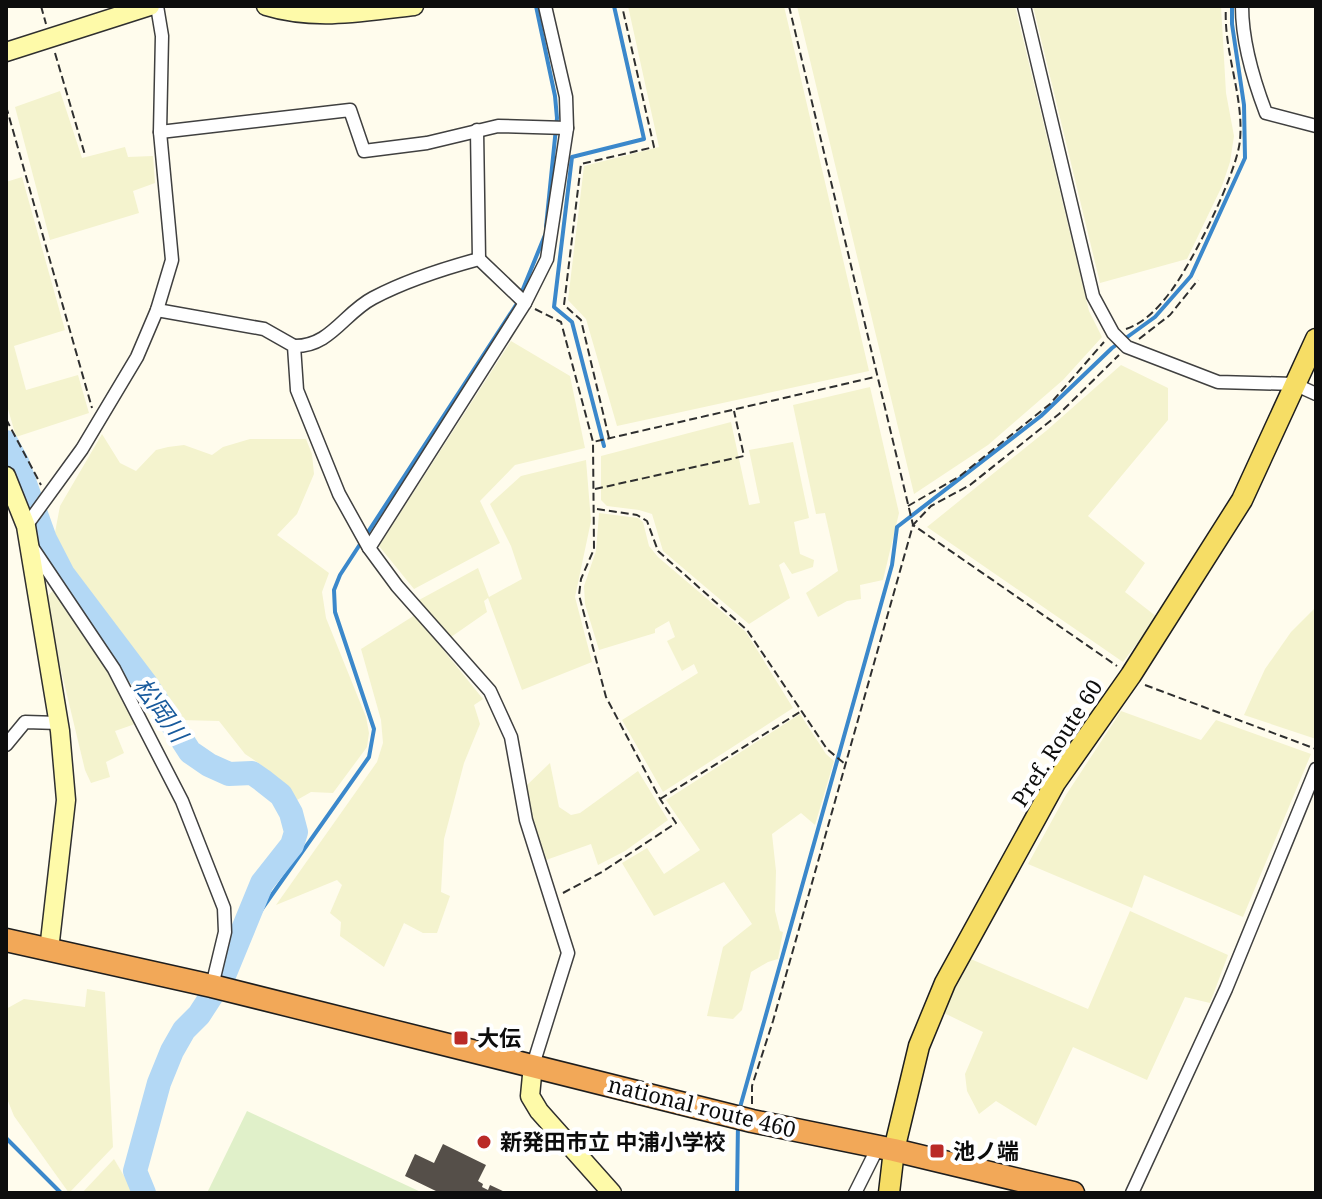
<svg xmlns="http://www.w3.org/2000/svg" width="1322" height="1199" font-family="'Noto Serif','Noto Sans JP',serif">
<style>
.farmland{fill:#f4f3ce}
.pitch{fill:#e0f0c9}
.lines{fill:none;stroke-linecap:round;stroke-linejoin:round}
.stream{stroke:#3b88cb;stroke-width:4}
.river{stroke:#b3d8f5;stroke-width:24}
.building{fill:#554f49}
.street-casing{stroke:#404040;stroke-width:15}
.secondary-casing{stroke:#2f2f2f;stroke-width:21}
.primary-casing{stroke:#1e1e1e;stroke-width:23}
.highway-casing{stroke:#1e1e1e;stroke-width:25}
.path{stroke:#2f2f2f;stroke-width:2;stroke-dasharray:8 4;stroke-linecap:butt}
.street{stroke:#fff;stroke-width:12}
.secondary{stroke:#fefaa9;stroke-width:18}
.primary{stroke:#f6dd65;stroke-width:20}
.highway{stroke:#f2a858;stroke-width:22}
.poi-dot{fill:#ba2a27;stroke:#fff;stroke-width:3}
.labels{text-anchor:middle;stroke-width:8;stroke-linejoin:round;paint-order:stroke}
.street-label{font-size:22px;fill:#0d0d0d;stroke:#fff}
.poi-label{font-size:22px;font-weight:bold;fill:#0d0d0d;stroke:#fff;text-anchor:start}
.water-label{font-size:24px;font-style:italic;fill:#185a9c;stroke:#fff}
</style>
<rect width="100%" height="100%" fill="#fffced"/>
<g class="farmland">
<polygon points="628,6 784,6 869,371 617,426 586,319 568,300 584,166 659,147"/>
<polygon points="797,6 1015,6 1089,311 1102,337 1063,380 988,445 914,494"/>
<polygon points="1033,6 1221,6 1226,93 1234,136 1230,162 1222,186 1187,259 1100,283"/>
<polygon points="60,91 82,158 125,147 128,157 153,156 155,183 133,191 139,213 50,240 15,107"/>
<polygon points="22,177 65,330 14,346 26,390 78,375 89,413 16,437 6,402 6,182"/>
<polygon points="511,341 570,376 585,448 515,465 480,501 500,543 414,589 379,546"/>
<polygon points="1121,365 1168,388 1168,420 1088,516 1145,563 1125,592 1157,617 1123,662 927,527 1046,431"/>
<polygon points="870,387 899,513 883,580 860,585 861,599 847,601 818,617 806,593 838,571 825,513 816,514 793,405"/>
<polygon points="731,422 749,505 760,503 749,450 793,442 809,518 794,522 800,554 814,560 813,567 792,574 784,562 779,565 790,598 749,624 663,551 652,514 639,510 607,506 601,500 601,456"/>
<polygon points="102,434 120,463 136,471 156,450 168,447 184,445 212,455 223,447 250,439 306,439 312,454 314,474 297,514 277,535 329,573 322,592 326,618 366,717 369,733 367,747 333,793 311,792 290,804 276,781 260,764 245,754 219,721 180,720 166,704 74,583 53,543 60,506"/>
<polygon points="586,460 591,521 575,597 592,662 522,690 488,598 484,601 487,612 451,637 419,600 478,568 489,597 522,579 511,546 490,504 521,476"/>
<polygon points="599,513 638,518 643,522 649,546 658,557 746,632 793,708 663,792 622,720 698,673 694,664 682,671 667,641 675,637 669,621 655,629 655,633 599,650 585,604 584,586 596,551"/>
<polygon points="55,589 102,659 135,724 115,731 124,753 106,762 110,777 91,783 85,770 44,599"/>
<polygon points="1316,607 1316,739 1244,715 1265,669 1291,632"/>
<polygon points="415,615 483,699 474,705 480,724 464,763 444,839 441,892 450,896 437,933 423,933 404,923 384,967 340,936 341,922 330,913 342,885 337,880 276,905 377,762 383,743 381,720 361,649"/>
<polygon points="1121,711 1201,740 1216,720 1311,754 1243,917 1144,875 1132,908 1028,864 1066,795"/>
<polygon points="800,714 826,754 834,761 815,825 801,813 772,834 776,871 775,911 780,931 783,932 778,959 768,962 751,972 742,1010 733,1019 707,1016 723,947 752,924 724,882 654,916 622,863 647,848 664,874 700,850 666,800"/>
<polygon points="550,763 559,807 571,815 580,813 638,771 668,820 625,851 598,865 591,844 546,860 528,811 525,787"/>
<polygon points="1130,911 1228,955 1210,1003 1185,997 1147,1080 1073,1047 1036,1126 996,1101 979,1114 967,1091 965,1074 983,1032 944,1013 966,957 1088,1009"/>
<polygon points="87,989 105,992 113,1147 69,1193 14,1116 6,1096 6,1009 24,999 85,1007"/>
<polygon points="114,1159 134,1193 82,1193"/>
</g>
<polygon class="pitch" points="247,1111 423,1193 207,1193"/>
<g class="lines">
<g class="stream">
<polyline points="536,6 555,96 557,118 546,227"/>
<polyline points="521,294 545,235"/>
<polyline points="604,446 572,322 554,307 572,157 644,139 614,6"/>
<polyline points="239,936 257,916 369,757 374,729 335,612 334,590 340,575 518,302"/>
<polyline points="739,1111 892,565 897,527 1041,416 1112,348 1155,317 1191,276 1245,158 1244,105 1232,24 1232,6"/>
<polyline points="6,1138 61,1193"/>
<polyline points="737,1193 738,1123"/>
</g>
<polyline class="river" points="6,442 18,464 45,539 63,574 146,684 190,752 209,765 229,774 252,773 262,780 281,795 291,813 296,832 292,845 262,883 223,978 199,1015 184,1030 172,1051 159,1083 135,1171 144,1193"/>
</g>
<polygon class="building" points="443,1144 486,1165 478,1181 483,1184 482,1187 488,1190 490,1185 507,1193 440,1193 405,1176 415,1154 434,1163"/>
<g class="lines">
<g class="street-casing">
<g id="street">
<polyline points="1024,6 1093,296 1113,333 1127,347 1218,382 1294,384 1316,394"/>
<path d="M1242,6c0,37 11,73 24,107l50,13"/>
<polyline points="477,130 479,259"/>
<polyline points="160,132 350,110 364,151 427,143 498,126 567,128"/>
<polyline points="157,310 264,329 294,346 297,390 339,494 369,548 397,586 490,691 511,737 526,820 568,953 533,1065"/>
<path d="M294,346c36,1 50,-33 79,-48 34,-18 69,-29 106,-39l46,44"/>
<polyline points="26,526 82,449 137,357 157,310 172,260 160,132 162,36 157,6"/>
<polyline points="32,547 114,669 182,801 224,908 225,932 212,986"/>
<polyline points="369,548 525,303 547,259 567,128 566,97 545,6"/>
<polyline points="6,745 25,722 59,723"/>
<polyline points="855,1193 877,1149"/>
<polyline points="1132,1193 1226,989 1316,769"/>
</g>
</g>
<g class="secondary-casing">
<g id="secondary">
<path d="M266,6c48,15 99,6 148,0"/>
<polyline points="6,52 150,6"/>
<polyline points="6,476 26,526 60,731 66,800 49,950"/>
<polyline points="533,1065 530,1096 539,1111 612,1193"/>
</g>
</g>
<g class="primary-casing">
<polyline id="primary" points="889,1193 894,1150 919,1046 945,983 1055,783 1131,675 1242,500 1316,339"/>
</g>
<g class="highway-casing">
<polyline id="highway" points="6,940 212,986 752,1121 894,1150 1073,1193"/>
</g>
<g class="path">
<polyline points="41,6 46,24"/>
<polyline points="789,6 913,525 1117,666"/>
<polyline points="55,53 85,155"/>
<polyline points="6,106 92,408"/>
<polyline points="535,309 561,322 593,442 875,377"/>
<path d="M1126,329c18,-6 31,-20 42,-34 22,-27 69,-121 72,-155 4,-45 -17,-89 -14,-134"/>
<polyline points="1139,339 1170,315 1198,280"/>
<polyline points="6,419 41,485"/>
<polyline points="609,438 581,320 564,305 581,164 654,147 622,6"/>
<polyline points="595,489 744,456 734,411"/>
<polyline points="908,506 960,476 1050,404 1104,342"/>
<polyline points="597,509 637,515 647,521 658,551 747,630 827,749 845,764"/>
<polyline points="1145,685 1316,749"/>
<polyline points="660,799 800,712"/>
<polyline points="563,893 602,872 676,823 660,799 606,697 579,595 581,579 594,549 593,442"/>
<polyline points="752,1104 752,1086 773,1021 913,525 931,506 970,485 1059,414 1119,355"/>
</g>
<use href="#street" class="street"/>
<use href="#secondary" class="secondary"/>
<use href="#primary" class="primary"/>
<use href="#highway" class="highway"/>
</g>
<g class="poi-dot">
<rect x="453" y="1030" width="16" height="16" rx="4"/>
<circle cx="484" cy="1142" r="8"/>
<rect x="929" y="1143" width="16" height="16" rx="4"/>
</g>
<g class="labels">
<g class="street-label">
<text transform="translate(1057 743) rotate(-57)" y="8">Pref. Route 60</text>
<text transform="translate(702 1107) rotate(14)" y="8">national route 460</text>
</g>
<g class="poi-label">
<text x="477" y="1046">大伝</text>
<text x="500" y="1150">新発田市立 中浦小学校</text>
<text x="953" y="1159">池ノ端</text>
</g>
<g class="water-label">
<text transform="translate(160 710) rotate(54)" y="8">松岡川</text>
</g>
</g>
<rect width="1322" height="1199" fill="none" stroke="#0d0d0d" stroke-width="16"/>
</svg>
